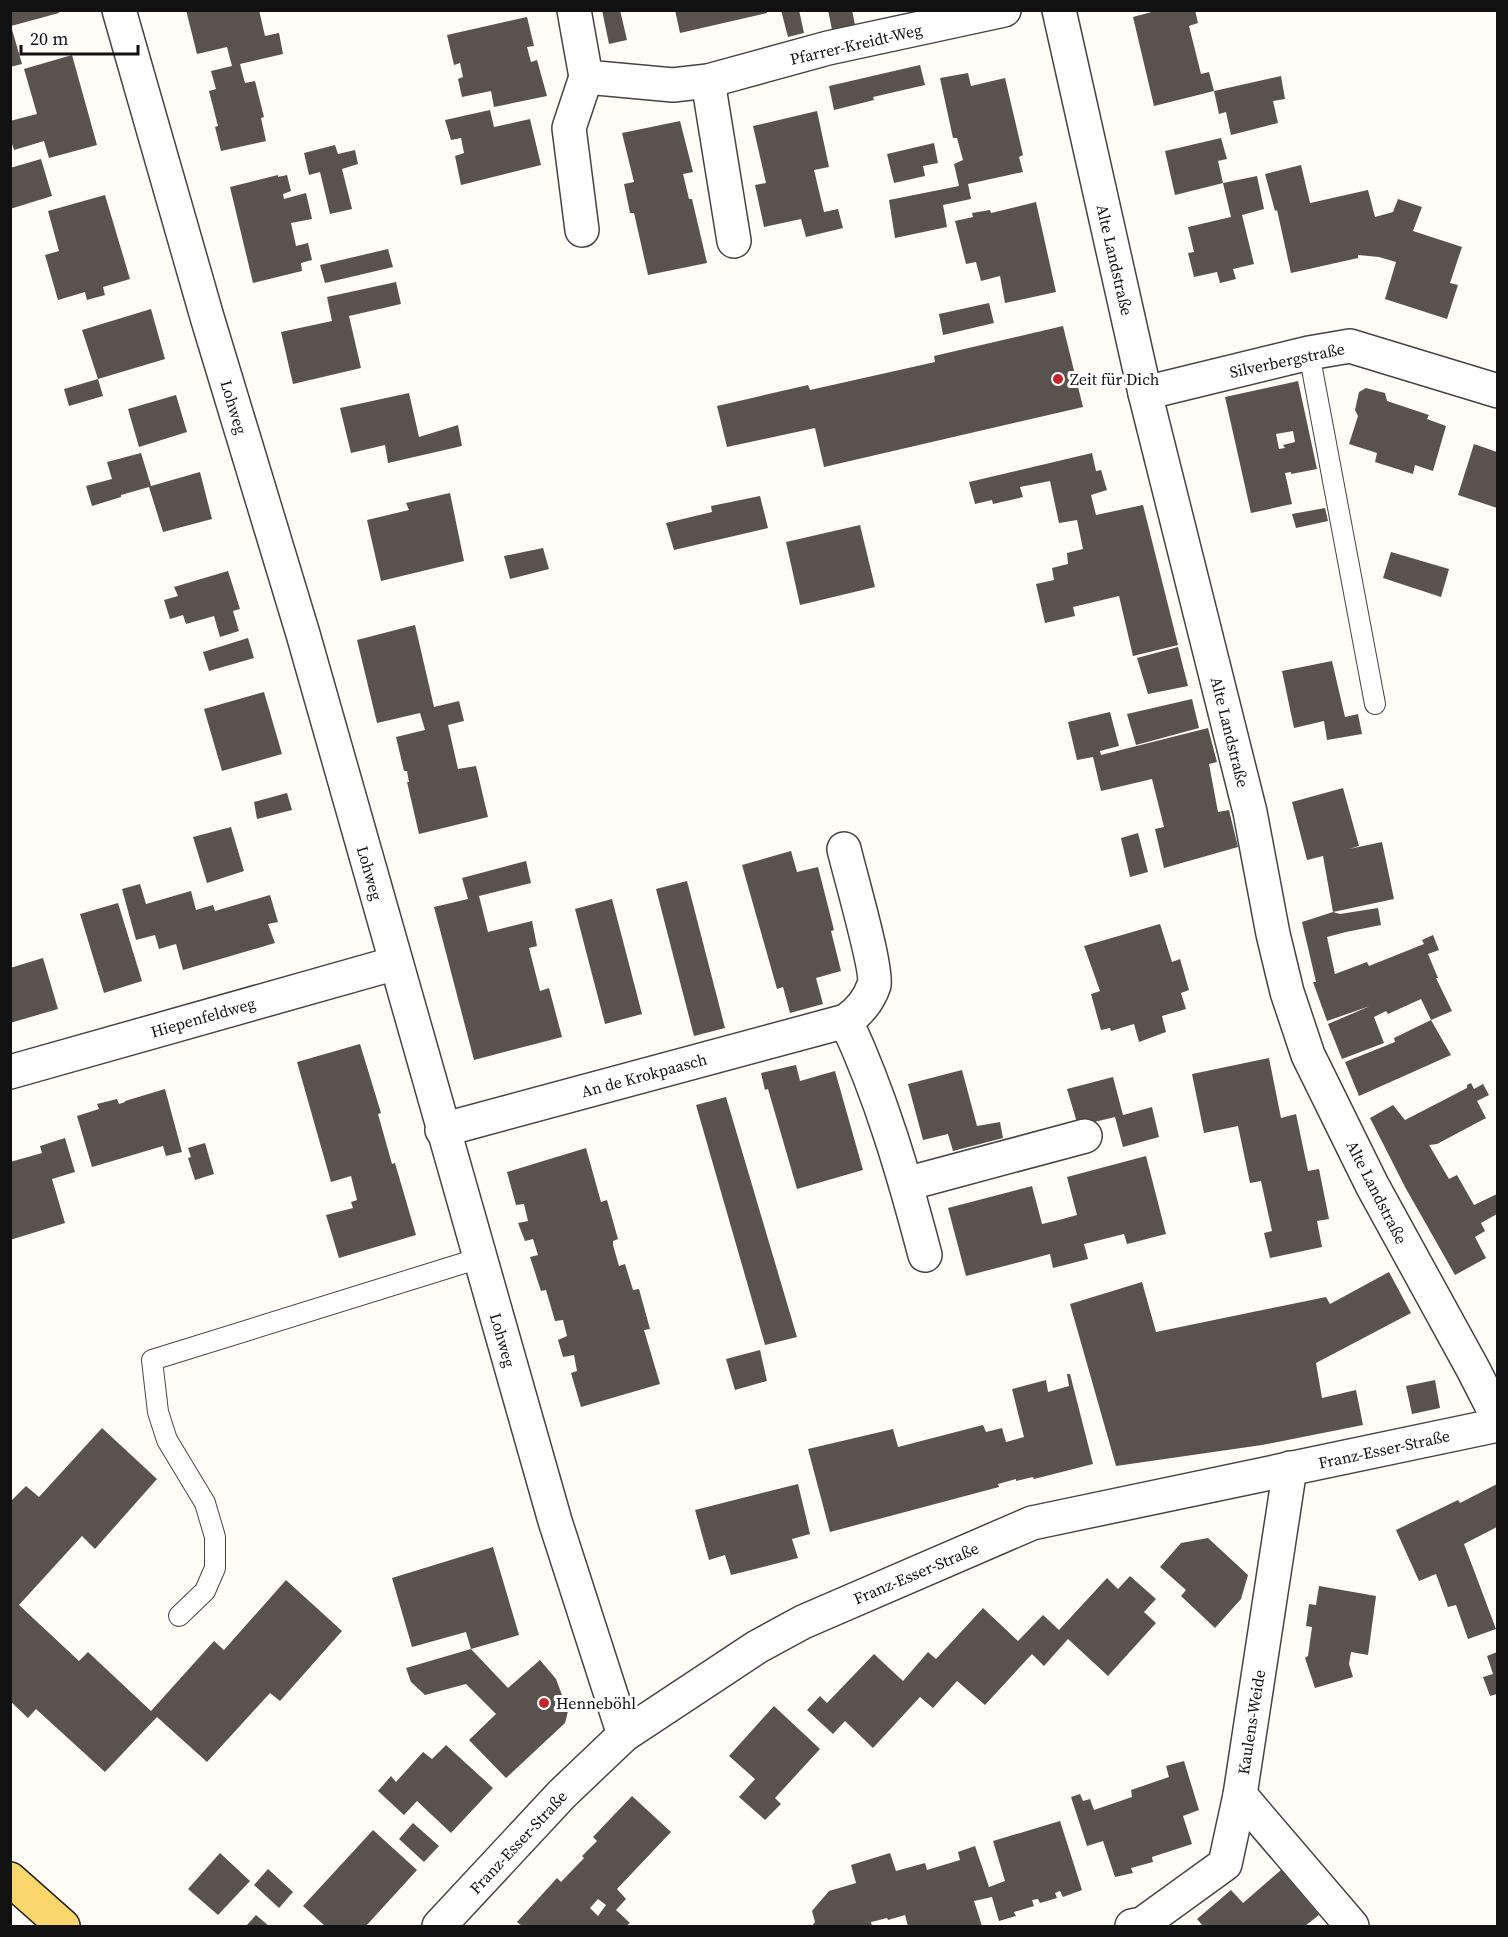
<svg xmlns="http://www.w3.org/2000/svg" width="1508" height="1937" font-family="'Source Serif 4',serif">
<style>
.building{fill:#5a524d;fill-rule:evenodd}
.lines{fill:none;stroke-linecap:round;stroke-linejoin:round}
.lane-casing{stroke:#444;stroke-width:22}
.street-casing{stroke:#444;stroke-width:36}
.primary-casing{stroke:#222;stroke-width:36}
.lane{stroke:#fff;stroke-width:20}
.street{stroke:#fff;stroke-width:33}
.primary{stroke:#f9d66b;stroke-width:33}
.poi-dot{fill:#c4262e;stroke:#fff;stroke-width:2}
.labels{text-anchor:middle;stroke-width:6;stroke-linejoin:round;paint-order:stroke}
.street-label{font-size:16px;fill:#111;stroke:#fff}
.poi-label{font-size:16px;fill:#111;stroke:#fff;text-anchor:start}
</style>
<rect width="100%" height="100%" fill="#fffdf5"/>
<g class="building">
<polygon points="10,10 58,10 59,13 11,26 22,64 10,67"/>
<polygon points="186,10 259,10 265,36 279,33 283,54 240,64 245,83 255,81 264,117 261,118 266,141 221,151 215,127 218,126 209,91 216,89 211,71 232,66 227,47 197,54"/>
<polygon points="602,10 620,10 627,40 609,44"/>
<polygon points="675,10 766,10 767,13 680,33"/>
<polygon points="781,10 799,10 804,33 788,37"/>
<polygon points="828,10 852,10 855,25 832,30"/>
<polygon points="1159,10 1195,10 1198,23 1189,26 1201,74 1209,72 1214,91 1154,106 1133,17"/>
<polygon points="527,17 534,46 527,47 531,62 537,60 547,96 494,107 491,91 462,97 458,79 463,77 460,63 454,65 447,35"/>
<polygon points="72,55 97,145 49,158 44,141 14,150 10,138 10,121 37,114 24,69"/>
<polygon points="920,65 925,85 873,97 874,100 834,110 829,86"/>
<polygon points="968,73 971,86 1005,78 1023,155 1019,157 1023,172 968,184 971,199 943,205 947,227 895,238 889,200 959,186 954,164 963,160 957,138 953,138 940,78"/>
<polygon points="1281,76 1285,99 1273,101 1278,123 1231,135 1226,112 1219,114 1214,91"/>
<polygon points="490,110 494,127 530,119 541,165 461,185 455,156 464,153 461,138 451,140 445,120"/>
<polygon points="817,111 829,167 814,170 824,212 838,209 843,228 806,237 801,219 764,227 755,185 766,183 753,126"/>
<polygon points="680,121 693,172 683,174 689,199 692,199 707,263 648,275 634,213 630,213 624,184 634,182 622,133"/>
<polygon points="1221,138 1227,159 1218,161 1223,183 1175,195 1165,151"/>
<polygon points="934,143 938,163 923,166 925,176 894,183 887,154"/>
<polygon points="335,145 338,154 355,150 358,164 342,169 352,209 330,214 320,172 309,175 304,153"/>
<polygon points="41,159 52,196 10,209 10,168"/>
<polygon points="1301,165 1310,203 1368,190 1375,217 1393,212 1398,199 1422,207 1413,231 1462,247 1450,283 1458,285 1447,319 1385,299 1396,262 1379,257 1358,255 1358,258 1291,273 1277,210 1275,211 1265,174"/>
<polygon points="278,175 278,177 287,175 291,191 283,194 284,199 306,193 312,219 291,223 296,246 308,243 312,260 301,263 302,271 253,283 230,187"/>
<polygon points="1257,176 1264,209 1242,215 1254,264 1233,269 1236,279 1220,283 1217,272 1194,277 1188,253 1194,252 1188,227 1231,217 1223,183"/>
<polygon points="105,195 130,279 103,287 105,295 87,300 85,292 58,300 45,255 59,251 48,211"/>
<polygon points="1036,202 1056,292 1005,303 1000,276 981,281 976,262 966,264 955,221 973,217 972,213 990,210 991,213"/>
<polygon points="388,249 393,267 325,283 320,265"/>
<polygon points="396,282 401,304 349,316 361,368 293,384 281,332 332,321 327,297"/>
<polygon points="989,303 994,323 943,335 939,314"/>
<polygon points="151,309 165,359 98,379 103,396 69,406 64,389 98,379 82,330"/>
<polygon points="1063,326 1083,407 824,467 815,428 727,447 717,406 808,385 810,390 935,362 934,356"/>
<path d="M1298,381l19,88 -26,5v-2l-6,1 7,31 -41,9 -26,-116zM1293,431l2,11 -12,3 2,3 -6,1 -3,-15z"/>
<polygon points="1366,388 1385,393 1387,401 1429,415 1427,419 1446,426 1433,471 1415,465 1413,474 1375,462 1377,453 1349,444 1358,416 1355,410 1359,392"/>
<polygon points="409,393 419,437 458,425 462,446 388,463 385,445 351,453 340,408"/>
<polygon points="176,395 187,432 139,447 128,409"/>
<polygon points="1474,444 1497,452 1497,508 1458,495"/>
<polygon points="141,453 151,486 200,472 212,519 163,532 149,487 121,495 121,497 92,506 86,486 112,479 107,462"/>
<polygon points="1092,453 1096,471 1101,470 1107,490 1091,495 1096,515 1143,505 1178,645 1133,656 1119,596 1073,607 1075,616 1045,623 1036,584 1054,580 1052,568 1068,564 1067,553 1083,549 1077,520 1059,523 1050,481 1020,487 1023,497 993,504 992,500 975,504 969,482"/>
<polygon points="450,493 464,561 381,581 367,520 409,510 406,503"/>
<polygon points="760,496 768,528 674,550 666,523 712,512 711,506"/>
<polygon points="1325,508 1328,521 1296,528 1292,514"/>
<polygon points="860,525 875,587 800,605 786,542"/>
<polygon points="543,548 549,569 510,579 504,556"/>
<polygon points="1391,552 1449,569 1441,597 1383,578"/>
<polygon points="228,571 240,609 233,611 239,631 220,637 214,616 186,624 183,615 170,619 164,600 178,596 174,587"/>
<polygon points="415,625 434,707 459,701 464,721 448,725 458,769 476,766 488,817 419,834 407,782 409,782 407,771 404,771 396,737 425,730 420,713 377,723 357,640"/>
<polygon points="248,638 254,658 209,671 203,652"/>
<polygon points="1178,647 1188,686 1148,694 1137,658"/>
<polygon points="1332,661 1345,717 1358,714 1362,734 1327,740 1324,721 1294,728 1282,671"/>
<polygon points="264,692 282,754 222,771 204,709"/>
<polygon points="1192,699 1199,728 1136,745 1127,714"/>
<polygon points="1110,712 1119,746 1100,751 1101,755 1208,728 1217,762 1209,764 1218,812 1229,810 1238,847 1164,868 1155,829 1164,827 1152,779 1101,791 1093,757 1077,760 1068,722"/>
<polygon points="1343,788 1359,846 1349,849 1382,842 1394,899 1333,912 1323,856 1307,860 1292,802"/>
<polygon points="287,793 292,810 257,819 254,802"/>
<polygon points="231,827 244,871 207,883 193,837"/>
<polygon points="1138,833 1148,872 1130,877 1121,838"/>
<polygon points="791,851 797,872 818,867 834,930 831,931 841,971 816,978 823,1004 790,1013 783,987 777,989 742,865"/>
<polygon points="526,861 531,883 479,896 488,932 532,921 537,946 529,948 540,991 549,988 562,1037 474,1060 434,907 468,899 462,878"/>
<polygon points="687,881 725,1028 694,1036 656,889"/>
<polygon points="140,884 146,904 191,891 196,910 213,905 215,911 270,895 278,922 268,924 275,943 183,970 176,944 159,949 155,935 136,940 122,889"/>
<polygon points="612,899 642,1014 605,1024 575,909"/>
<polygon points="118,903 142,981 104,993 80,914"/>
<polygon points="1378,908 1381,925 1346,932 1327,937 1335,974 1367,962 1369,966 1424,944 1422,940 1433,935 1439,950 1428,954 1438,978 1436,978 1452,1011 1431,1020 1421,999 1388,1014 1386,1011 1374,1017 1384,1043 1342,1059 1328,1024 1370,1006 1327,1021 1313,982 1316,982 1302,922 1333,912 1340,914"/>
<polygon points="1160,924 1172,962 1180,959 1189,990 1181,993 1186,1009 1162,1016 1166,1032 1139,1042 1134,1024 1111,1031 1110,1028 1101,1030 1091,994 1100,991 1084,946"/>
<polygon points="43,958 58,1009 10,1023 10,968"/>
<polygon points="1431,1020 1451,1055 1359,1096 1345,1062 1395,1042 1394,1038"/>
<polygon points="360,1044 381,1113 378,1114 392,1164 395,1163 416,1235 339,1258 326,1215 353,1208 351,1202 357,1200 351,1176 331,1182 297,1062"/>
<polygon points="1269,1058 1281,1118 1296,1114 1308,1171 1319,1169 1329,1219 1317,1221 1322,1247 1270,1258 1264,1233 1272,1231 1261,1181 1250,1183 1238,1126 1204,1133 1192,1074"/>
<polygon points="796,1065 800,1081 835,1071 863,1170 797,1189 768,1089 765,1090 761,1073"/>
<polygon points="962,1070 977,1126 1000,1122 1003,1138 953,1151 948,1134 923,1140 908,1084"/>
<polygon points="1113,1077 1123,1115 1152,1107 1159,1137 1123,1147 1115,1117 1078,1126 1067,1089"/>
<polygon points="1471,1083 1474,1089 1483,1084 1489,1095 1477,1101 1486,1118 1437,1144 1429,1145 1449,1179 1457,1175 1474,1205 1497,1194 1497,1214 1481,1223 1485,1231 1475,1237 1486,1258 1455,1275 1405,1187 1370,1118 1393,1105 1405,1120 1467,1088 1467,1085"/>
<polygon points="165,1089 182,1152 166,1156 163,1146 92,1167 77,1116 99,1109 97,1104 117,1099 119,1104 125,1102 125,1101"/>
<polygon points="726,1097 797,1337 765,1345 696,1105"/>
<polygon points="65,1138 75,1172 52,1179 65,1223 10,1240 10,1162 42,1153 40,1146"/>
<polygon points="205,1143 214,1174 195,1180 188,1158 191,1157 188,1148"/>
<polygon points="586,1148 601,1202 607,1200 618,1239 613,1241 613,1245 619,1266 625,1264 633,1290 639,1289 650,1329 644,1330 660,1384 581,1407 571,1373 577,1371 574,1355 563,1357 558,1340 567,1336 563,1320 555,1321 546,1290 541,1291 530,1257 538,1255 533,1239 525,1241 518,1223 528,1221 524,1204 516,1205 507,1172"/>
<polygon points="1146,1156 1166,1234 1127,1244 1124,1234 1084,1244 1088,1259 1053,1268 1050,1254 966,1276 948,1208 1032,1186 1042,1224 1059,1220 1077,1215 1067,1177"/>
<polygon points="1389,1272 1411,1313 1316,1363 1322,1398 1356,1390 1363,1425 1262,1445 1116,1466 1070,1304 1142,1282 1156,1332 1326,1297 1330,1304"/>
<polygon points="760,1350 767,1381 735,1390 726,1359"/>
<polygon points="1067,1374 1070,1374 1093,1464 1034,1479 1033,1477 1016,1481 1016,1479 998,1484 999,1487 830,1532 808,1449 893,1429 898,1447 983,1425 986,1432 1002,1428 1006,1442 1024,1437 1012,1389 1046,1380 1048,1392 1069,1386"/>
<polygon points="1435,1380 1440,1408 1412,1414 1406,1386"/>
<polygon points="102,1428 157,1479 95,1549 82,1536 19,1605 79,1661 88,1652 151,1711 214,1641 224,1650 286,1580 342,1631 280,1701 270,1693 207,1762 157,1717 105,1772 36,1709 28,1718 10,1701 10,1502 26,1486 39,1497"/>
<polygon points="798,1484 810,1534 792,1539 798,1558 731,1575 725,1555 709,1560 695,1510"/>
<polygon points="1497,1484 1497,1527 1464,1544 1496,1629 1468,1639 1456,1605 1448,1607 1436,1574 1419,1581 1396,1530 1458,1500 1460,1503"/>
<polygon points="1208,1538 1248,1575 1241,1599 1215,1628 1181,1596 1186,1590 1160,1567 1181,1543"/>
<polygon points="493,1547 519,1635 471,1649 466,1632 412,1647 392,1578"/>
<polygon points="1130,1576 1156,1599 1144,1612 1156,1623 1108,1676 1068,1639 1044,1666 1032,1654 985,1705 957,1681 933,1708 920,1697 873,1748 845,1721 833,1734 807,1710 820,1696 827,1703 874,1654 903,1681 928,1652 936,1659 983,1608 1018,1641 1043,1615 1059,1630 1107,1578 1118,1589"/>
<polygon points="1319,1586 1376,1596 1368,1655 1351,1652 1349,1664 1353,1677 1315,1688 1305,1658 1308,1656 1312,1627 1306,1626 1309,1604 1316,1605"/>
<polygon points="471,1649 508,1688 540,1660 556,1679 568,1711 565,1723 506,1778 469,1740 496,1714 466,1684 425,1695 411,1682 406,1668"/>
<polygon points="1497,1652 1497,1694 1490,1696 1483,1677 1493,1674 1487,1656"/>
<polygon points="774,1706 820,1749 775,1798 781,1804 765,1820 739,1797 755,1779 729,1756"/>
<polygon points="446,1745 493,1788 451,1833 417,1801 404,1815 378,1791 391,1776 396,1782 423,1752 432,1759"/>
<polygon points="1184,1761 1199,1810 1183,1816 1192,1844 1152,1857 1153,1862 1131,1868 1133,1873 1115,1877 1103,1841 1087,1846 1071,1797 1080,1794 1083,1801 1090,1799 1094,1810 1132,1797 1131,1790 1169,1777 1166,1766"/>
<path d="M632,1796l39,36 -54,57 9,10 -10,11 14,13 -4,3h-104l-5,-4 40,-44 4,4 23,-24 -2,-2 15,-15 -4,-4zM598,1899l8,6 -8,11 -8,-8z"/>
<polygon points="1060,1821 1082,1890 1063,1897 1060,1891 1055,1893 1057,1898 1040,1903 1038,1899 1032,1900 1034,1906 1014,1912 1016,1916 999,1921 992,1897 974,1901 982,1926 908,1926 905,1915 888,1920 887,1918 871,1922 872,1926 812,1926 815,1922 812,1911 829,1891 856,1883 851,1865 890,1853 896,1871 925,1863 927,1870 960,1860 958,1852 975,1846 989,1887 1005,1881 993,1841"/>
<polygon points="413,1823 439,1846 424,1862 399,1839"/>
<polygon points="373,1830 417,1870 366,1926 325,1926 303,1906"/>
<polygon points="220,1853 250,1881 218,1915 188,1889"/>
<polygon points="268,1869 293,1892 279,1908 254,1885"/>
<polygon points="1281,1870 1319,1915 1305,1926 1203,1926 1197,1919 1231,1890 1243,1903"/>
<polygon points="256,1915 269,1926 246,1926"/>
</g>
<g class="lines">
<g class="lane-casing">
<g id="lane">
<polyline points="1309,353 1375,704"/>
<polyline points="179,1616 205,1591 215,1568 215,1537 205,1503 167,1440 158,1412 152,1360 480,1258"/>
</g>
</g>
<g class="street-casing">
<g id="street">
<polyline points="119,10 207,317 303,634 555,1521 624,1735"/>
<polyline points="574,10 586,77 673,85 708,81 828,48 1004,10"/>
<polyline points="1059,10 1145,393 1250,812 1273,934 1287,992 1308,1055 1372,1185 1473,1369 1498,1418"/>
<polyline points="708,81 734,241"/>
<polyline points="582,230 569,128 586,77"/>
<polyline points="1145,393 1309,353 1350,346 1498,391"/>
<path d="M846,1021c35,75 58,154 79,234"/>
<polyline points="10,1072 396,963"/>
<path d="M442,1130l404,-109c13,-9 23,-21 28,-36 4,-15 -25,-114 -30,-136"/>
<polyline points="906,1184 1085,1136"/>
<polyline points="1240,1795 1352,1926"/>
<polyline points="439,1926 562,1794 624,1735 757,1647 803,1622 1032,1523 1498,1425"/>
<polyline points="1132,1926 1142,1924 1225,1864 1240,1795 1290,1468"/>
</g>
</g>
<g class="primary-casing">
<polyline id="primary" points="10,1879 63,1926"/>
</g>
<use href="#lane" class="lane"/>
<use href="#street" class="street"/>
<use href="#primary" class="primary"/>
</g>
<g class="poi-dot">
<circle cx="1058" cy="379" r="6"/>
<circle cx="544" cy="1703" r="6"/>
</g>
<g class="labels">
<g class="street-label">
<text transform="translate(856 44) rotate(-13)" y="6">Pfarrer-Kreidt-Weg</text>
<text transform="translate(1115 260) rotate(77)" y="6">Alte Landstraße</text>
<text transform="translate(1287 360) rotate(-12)" y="6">Silverbergstraße</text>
<text transform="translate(234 407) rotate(73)" y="6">Lohweg</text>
<text transform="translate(1230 732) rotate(76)" y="6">Alte Landstraße</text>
<text transform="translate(370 873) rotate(74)" y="6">Lohweg</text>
<text transform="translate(203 1017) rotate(-16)" y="6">Hiepenfeldweg</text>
<text transform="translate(644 1075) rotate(-15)" y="6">An de Krokpaasch</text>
<text transform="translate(1377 1192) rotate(63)" y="6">Alte Landstraße</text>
<text transform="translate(503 1340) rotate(74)" y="6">Lohweg</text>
<text transform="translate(1384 1449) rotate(-12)" y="6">Franz-Esser-Straße</text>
<text transform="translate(916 1573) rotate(-23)" y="6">Franz-Esser-Straße</text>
<text transform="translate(1251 1722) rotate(-81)" y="6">Kaulens-Weide</text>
<text transform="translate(518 1842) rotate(-47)" y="6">Franz-Esser-Straße</text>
</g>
<g class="poi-label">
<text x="1070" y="385">Zeit für Dich</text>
<text x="556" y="1709">Henneböhl</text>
</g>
</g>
<rect width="1508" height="1937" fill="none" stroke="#111111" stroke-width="24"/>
<path d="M21 45v9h117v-9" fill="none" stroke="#111111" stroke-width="3"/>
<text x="30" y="45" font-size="18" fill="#111111" stroke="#ffffff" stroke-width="4.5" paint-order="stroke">20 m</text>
</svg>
